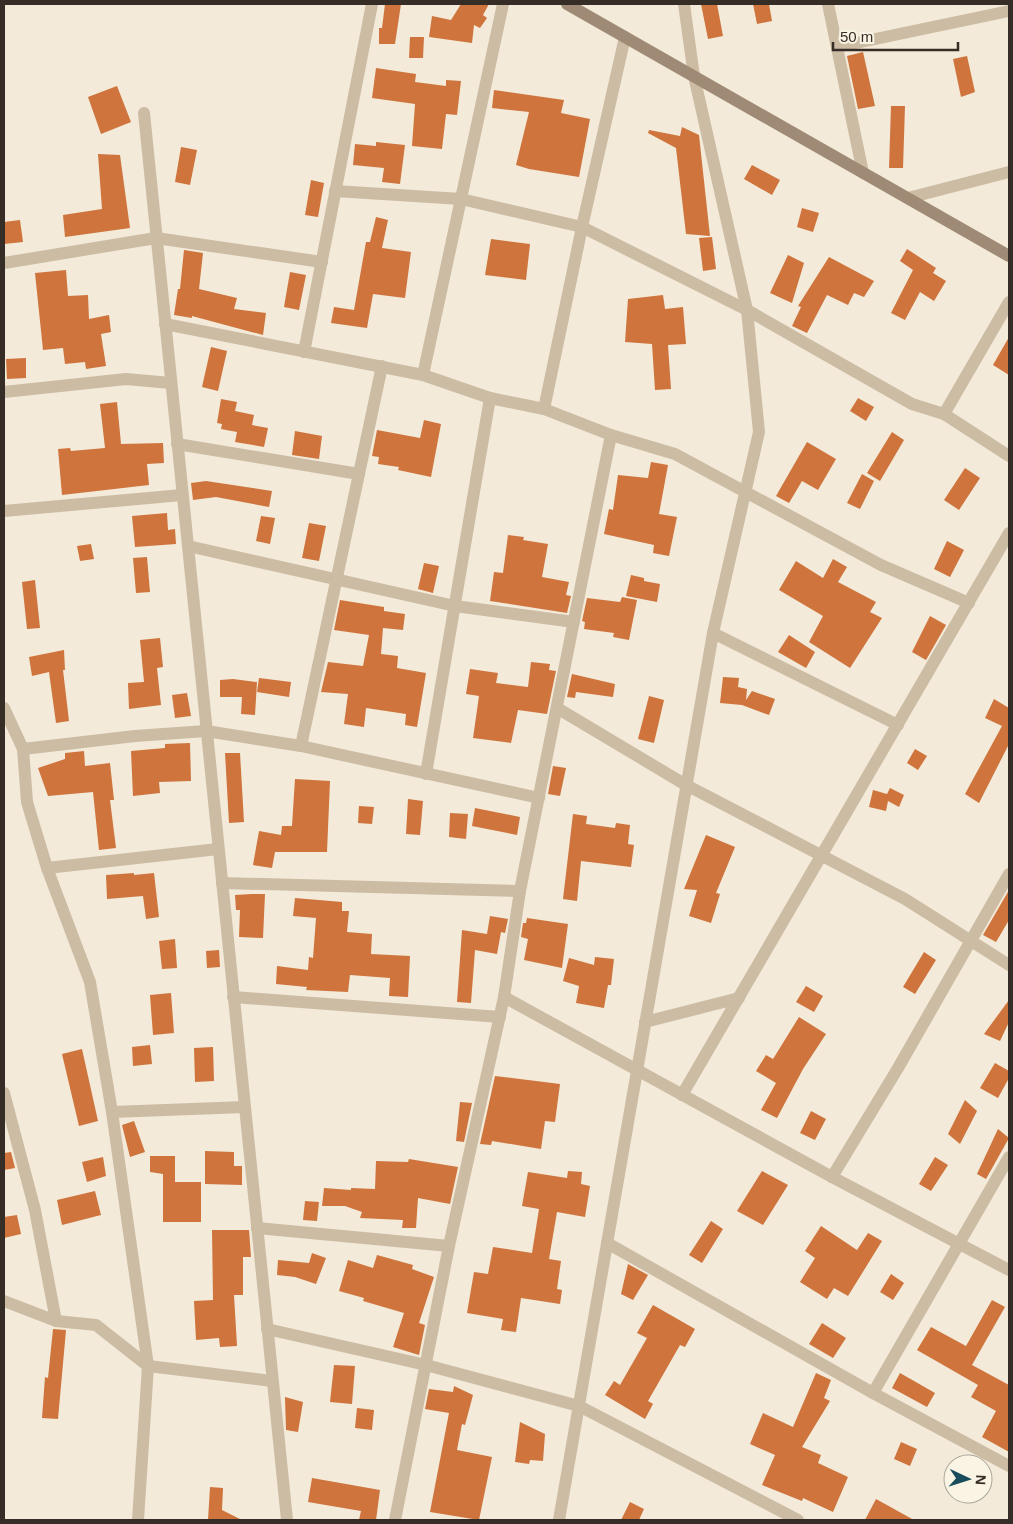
<svg xmlns="http://www.w3.org/2000/svg" width="1013" height="1524" font-family="Arial,sans-serif">
<style>
.building{fill:#ce743c}
.lines{fill:none;stroke-linecap:round;stroke-linejoin:round}
.street{stroke:#ccbca4;stroke-width:12}
.secondary{stroke:#9f8b75;stroke-width:12}
</style>
<rect width="100%" height="100%" fill="#f3ead9"/>
<g class="building">
<polygon points="385,4 401,4 395,44 379,44 379,28 382,28"/>
<polygon points="461,4 489,4 483,15 487,18 480,28 474,25 472,43 429,37 432,16 451,20"/>
<polygon points="701,4 717,4 723,36 708,39"/>
<polygon points="753,4 769,4 772,21 757,24"/>
<polygon points="410,37 424,37 423,58 409,58"/>
<polygon points="863,52 875,106 858,109 847,56"/>
<polygon points="967,56 975,92 961,97 953,59"/>
<polygon points="376,68 416,74 415,82 446,86 446,80 461,81 457,115 446,114 442,149 412,146 415,104 372,98"/>
<polygon points="117,86 131,122 101,134 88,97"/>
<polygon points="494,90 564,100 561,113 590,119 579,177 529,169 516,165 529,112 492,108"/>
<polygon points="891,106 905,106 903,168 889,168"/>
<polygon points="682,127 699,135 710,236 686,234 676,148 648,133 649,130 680,136"/>
<polygon points="376,142 405,145 400,184 382,182 384,168 353,165 355,144 376,146"/>
<polygon points="181,147 197,150 190,185 175,182"/>
<polygon points="98,154 120,155 130,228 65,237 63,215 102,209"/>
<polygon points="752,165 780,180 772,195 744,179"/>
<polygon points="311,180 324,183 318,217 305,215"/>
<polygon points="802,208 819,213 813,232 797,227"/>
<polygon points="376,217 388,220 382,248 411,252 405,298 373,294 367,328 331,323 334,307 354,310 366,242 370,242"/>
<polygon points="20,220 23,242 4,244 4,222"/>
<polygon points="712,237 716,269 703,271 699,238"/>
<polygon points="491,239 530,244 526,280 485,275"/>
<polygon points="907,249 936,268 933,273 946,281 934,301 920,292 905,320 891,313 913,270 900,261"/>
<polygon points="184,250 203,253 199,289 237,298 234,309 266,313 263,335 192,316 192,318 174,315 178,289 180,289"/>
<polygon points="788,255 804,263 792,303 770,293"/>
<polygon points="829,257 874,281 864,297 854,293 848,305 827,295 807,333 792,326 801,307 798,306"/>
<polygon points="66,270 68,296 88,295 89,319 109,315 111,332 101,334 106,366 86,369 85,362 65,364 63,348 43,350 35,273"/>
<polygon points="290,272 306,275 299,310 284,307"/>
<polygon points="663,295 665,309 683,307 686,344 668,345 671,389 655,390 652,344 625,342 628,299"/>
<polygon points="1009,337 1009,375 993,365"/>
<polygon points="211,347 227,351 218,391 202,387"/>
<polygon points="26,358 26,378 7,379 6,359"/>
<polygon points="858,398 874,407 866,421 850,411"/>
<polygon points="221,399 237,402 235,411 254,415 252,425 268,428 264,447 235,442 237,432 221,429 222,424 217,423"/>
<polygon points="117,402 121,444 163,443 164,463 147,464 149,485 62,495 58,449 70,448 71,451 105,448 100,404"/>
<polygon points="424,420 441,424 431,477 398,470 399,467 378,464 379,457 372,456 377,430 420,438"/>
<polygon points="295,431 322,436 319,459 292,455"/>
<polygon points="892,432 904,440 880,481 867,473"/>
<polygon points="807,442 836,459 818,490 802,481 789,503 776,496"/>
<polygon points="651,462 668,465 659,514 677,517 669,556 653,553 654,545 604,534 609,509 613,510 618,475 648,478"/>
<polygon points="965,468 980,478 959,510 944,500"/>
<polygon points="862,474 874,481 860,509 847,503"/>
<polygon points="206,481 272,491 269,507 216,497 193,500 191,483"/>
<polygon points="167,513 168,530 175,529 176,544 135,547 132,516"/>
<polygon points="261,516 275,518 270,544 256,541"/>
<polygon points="309,523 326,526 319,561 302,558"/>
<polygon points="508,535 524,537 523,540 548,544 542,577 569,582 566,595 571,596 567,613 490,601 494,572 503,573"/>
<polygon points="947,541 964,550 950,577 934,569"/>
<polygon points="91,544 94,559 80,561 77,546"/>
<polygon points="147,557 150,592 136,593 133,558"/>
<polygon points="833,559 847,567 838,582 876,602 870,612 882,618 850,668 809,642 823,616 779,590 796,561 823,578"/>
<polygon points="424,563 439,566 433,593 418,589"/>
<polygon points="631,575 644,578 644,581 660,584 657,602 626,596"/>
<polygon points="35,580 40,628 27,629 22,582"/>
<polygon points="622,597 637,600 629,640 613,637 614,633 584,629 585,622 582,621 587,598 620,602"/>
<polygon points="340,600 384,607 384,611 405,614 403,630 383,628 381,654 398,656 397,668 426,673 417,727 405,725 406,714 366,708 364,727 344,724 348,694 321,692 328,662 363,666 369,635 334,630"/>
<polygon points="930,616 946,625 926,660 912,652"/>
<polygon points="789,635 815,652 806,668 778,652"/>
<polygon points="160,638 163,667 157,668 161,705 129,709 128,683 144,682 140,640"/>
<polygon points="64,650 65,670 63,670 69,721 56,723 49,672 32,676 29,657"/>
<polygon points="531,662 550,664 549,670 556,671 547,714 518,710 511,743 473,738 479,696 466,694 470,669 498,673 496,683 528,687"/>
<polygon points="572,674 615,684 613,697 576,692 575,698 567,697"/>
<polygon points="723,677 739,678 738,687 747,689 746,700 752,691 775,699 769,715 742,705 720,703"/>
<polygon points="259,678 291,682 289,697 257,692"/>
<polygon points="233,679 257,682 255,715 241,714 242,697 220,697 220,680"/>
<polygon points="187,693 191,716 175,718 172,695"/>
<polygon points="649,696 664,700 654,743 638,739"/>
<polygon points="994,699 1009,708 1009,744 979,803 965,794 1002,726 985,718"/>
<polygon points="190,743 191,781 159,782 160,793 133,796 131,751 165,748 165,744"/>
<polygon points="915,749 927,756 918,770 907,763"/>
<polygon points="84,751 85,766 110,763 114,800 110,800 116,848 99,850 93,792 48,796 38,768 65,759 65,753"/>
<polygon points="225,753 240,753 244,822 229,823"/>
<polygon points="553,766 566,768 560,796 548,794"/>
<polygon points="295,779 330,781 327,852 275,852 272,868 253,865 259,831 281,835 282,826 292,826"/>
<polygon points="890,788 904,795 899,807 888,801 886,811 869,807 873,790 887,794"/>
<polygon points="408,799 423,801 420,835 406,834"/>
<polygon points="359,806 374,807 372,824 358,823"/>
<polygon points="475,808 520,817 517,835 472,826"/>
<polygon points="450,813 468,814 466,839 449,837"/>
<polygon points="573,814 587,816 586,824 615,828 616,823 630,825 628,844 634,845 631,867 581,861 577,901 563,899"/>
<polygon points="706,835 735,847 716,893 720,894 711,923 689,916 697,890 684,889"/>
<polygon points="134,873 134,875 154,873 159,917 146,919 143,896 107,899 106,875"/>
<polygon points="1009,890 1009,920 996,942 983,935"/>
<polygon points="252,894 265,894 263,938 239,937 240,910 236,910 235,895"/>
<polygon points="295,898 342,902 342,911 349,911 347,932 372,934 371,954 410,956 408,997 389,996 390,978 350,975 348,992 306,990 307,987 276,984 277,966 308,970 309,957 313,958 316,918 293,916"/>
<polygon points="490,916 508,919 505,933 501,932 497,954 475,950 471,1003 457,1002 462,930 487,934"/>
<polygon points="527,918 568,924 562,968 524,960 528,939 521,937 523,923 526,923"/>
<polygon points="175,939 177,968 162,969 159,941"/>
<polygon points="219,950 220,967 207,968 206,951"/>
<polygon points="924,952 936,960 915,994 903,987"/>
<polygon points="595,957 614,959 611,985 608,985 604,1008 576,1003 579,986 563,981 569,958 594,965"/>
<polygon points="806,986 823,996 814,1012 796,1002"/>
<polygon points="171,993 174,1033 153,1035 150,995"/>
<polygon points="1009,1000 1009,1022 1000,1041 984,1034"/>
<polygon points="799,1017 826,1034 803,1069 777,1118 761,1110 776,1083 756,1071 766,1055 773,1059"/>
<polygon points="150,1045 152,1064 133,1066 132,1047"/>
<polygon points="213,1047 214,1081 195,1082 194,1048"/>
<polygon points="82,1049 98,1121 79,1126 62,1054"/>
<polygon points="995,1063 1009,1071 1009,1078 998,1098 980,1088"/>
<polygon points="495,1076 560,1084 555,1122 545,1121 541,1149 492,1141 491,1145 480,1144"/>
<polygon points="965,1100 977,1111 960,1144 948,1134"/>
<polygon points="460,1102 472,1103 464,1142 456,1141"/>
<polygon points="811,1111 826,1119 815,1140 800,1133"/>
<polygon points="134,1121 145,1152 130,1157 122,1125"/>
<polygon points="998,1129 1009,1138 986,1179 977,1174"/>
<polygon points="205,1151 234,1152 234,1166 242,1166 242,1185 205,1184"/>
<polygon points="11,1152 15,1168 4,1170 4,1153"/>
<polygon points="150,1156 175,1156 175,1182 201,1182 201,1222 163,1222 163,1174 150,1172"/>
<polygon points="103,1157 106,1176 87,1182 82,1162"/>
<polygon points="935,1157 948,1165 931,1191 919,1184"/>
<polygon points="409,1159 458,1167 450,1204 418,1198 416,1228 402,1228 403,1220 360,1218 362,1212 345,1206 322,1206 324,1188 351,1190 351,1188 375,1189 376,1161 408,1162"/>
<polygon points="568,1171 582,1172 581,1184 590,1186 585,1217 557,1212 549,1259 561,1261 557,1289 562,1290 560,1304 521,1298 516,1332 501,1330 503,1319 467,1313 474,1272 488,1274 493,1247 532,1253 539,1209 522,1206 528,1172 567,1178"/>
<polygon points="762,1171 788,1185 763,1225 737,1211"/>
<polygon points="95,1191 101,1215 62,1225 57,1200"/>
<polygon points="305,1201 319,1202 317,1221 303,1220"/>
<polygon points="17,1215 21,1234 4,1238 4,1217"/>
<polygon points="711,1221 723,1229 702,1263 689,1255"/>
<polygon points="821,1226 857,1250 868,1233 882,1241 848,1296 834,1288 827,1299 800,1282 815,1258 805,1251"/>
<polygon points="212,1230 249,1230 251,1257 243,1257 243,1295 234,1295 237,1346 220,1347 219,1338 196,1340 194,1301 213,1300"/>
<polygon points="312,1253 326,1258 316,1284 295,1277 277,1275 278,1260 309,1263"/>
<polygon points="377,1255 413,1265 412,1269 434,1277 419,1323 425,1325 419,1355 393,1347 404,1313 363,1301 364,1298 339,1291 348,1260 373,1268"/>
<polygon points="628,1264 648,1275 633,1300 621,1294"/>
<polygon points="891,1274 904,1283 893,1300 880,1292"/>
<polygon points="992,1300 1005,1307 972,1365 1009,1385 1009,1452 982,1437 996,1411 971,1397 978,1385 917,1350 931,1327 966,1346"/>
<polygon points="653,1305 695,1329 685,1347 680,1345 648,1401 653,1404 645,1419 605,1395 614,1381 620,1385 647,1338 637,1333"/>
<polygon points="822,1323 846,1338 833,1358 809,1344"/>
<polygon points="53,1329 66,1330 58,1419 42,1418 45,1377 48,1378"/>
<polygon points="334,1365 355,1366 352,1404 330,1402"/>
<polygon points="816,1373 831,1380 824,1398 830,1401 802,1447 821,1455 818,1463 848,1477 833,1512 803,1498 802,1501 762,1485 775,1455 750,1444 763,1413 793,1427"/>
<polygon points="900,1373 935,1393 927,1407 892,1388"/>
<polygon points="454,1386 473,1395 465,1425 462,1424 457,1450 492,1457 479,1520 430,1512 449,1413 425,1409 429,1389 453,1392"/>
<polygon points="285,1397 303,1402 298,1432 286,1430"/>
<polygon points="357,1408 374,1410 372,1430 355,1428"/>
<polygon points="520,1422 545,1434 543,1461 530,1460 529,1464 515,1462"/>
<polygon points="901,1442 917,1449 910,1466 894,1459"/>
<polygon points="312,1478 380,1490 376,1520 359,1520 361,1511 308,1502"/>
<polygon points="210,1487 223,1488 222,1510 242,1520 208,1520"/>
<polygon points="876,1499 914,1520 865,1520"/>
<polygon points="630,1502 644,1509 639,1520 621,1520"/>
</g>
<g class="lines">
<g class="street">
<polyline points="828,4 863,173"/>
<polyline points="837,47 1009,11"/>
<polyline points="144,113 287,1520"/>
<polyline points="335,191 461,199 582,227 747,310 912,404 944,414 1009,456"/>
<polyline points="908,198 1009,172"/>
<polyline points="4,263 156,238 322,262"/>
<polyline points="165,324 423,375 490,398 544,409 611,435 675,454 881,565 969,603"/>
<polyline points="304,352 372,4"/>
<polyline points="423,375 503,4"/>
<polyline points="4,392 126,379 171,383"/>
<polyline points="544,409 582,227 625,37"/>
<polyline points="944,414 1009,302"/>
<polyline points="177,444 359,474"/>
<polyline points="4,511 182,495"/>
<polyline points="188,546 455,606 574,622"/>
<polyline points="713,633 898,725"/>
<polyline points="4,708 23,749 27,802 47,868 90,982 112,1112 148,1366 138,1520"/>
<polyline points="557,708 686,785 905,899 1009,965"/>
<polyline points="301,746 382,366"/>
<polyline points="23,749 135,736 206,731 301,746 539,798"/>
<polyline points="426,774 490,398"/>
<polyline points="47,868 218,849"/>
<polyline points="222,883 520,891"/>
<polyline points="233,997 500,1017"/>
<polyline points="504,997 832,1177 1009,1270"/>
<polyline points="645,1022 739,998"/>
<polyline points="4,1093 35,1210 56,1321"/>
<polyline points="682,1095 1009,533"/>
<polyline points="112,1112 245,1107"/>
<polyline points="832,1177 898,1068 1009,874"/>
<polyline points="257,1228 449,1246"/>
<polyline points="607,1243 873,1393 1009,1466"/>
<polyline points="4,1301 56,1321 96,1325 148,1366 272,1381"/>
<polyline points="267,1329 426,1365 579,1406 798,1520"/>
<polyline points="873,1393 1009,1157"/>
<polyline points="395,1520 449,1246 504,997 520,891 611,435"/>
<polyline points="559,1520 713,633 759,432 747,310 694,76 684,4"/>
</g>
<polyline class="secondary" points="567,4 1009,256"/>
</g>
<rect width="1013" height="1524" fill="none" stroke="#362e26" stroke-width="10"/>
<g transform="translate(968 1479) rotate(94)"><circle r="24" fill="#faf4e5" stroke="#aca599"/>
<path d="M0-4L9 19L0 12L-9 19Z" fill="#194d5b"/>
<text y="-8" font-size="14" font-weight="bold" text-anchor="middle" fill="#362e26">N</text>
</g>
<path d="M833 42v8h125v-8" fill="none" stroke="#362e26" stroke-width="2.5"/>
<text x="840" y="42" font-size="15" fill="#362e26" stroke="#faf4e5" stroke-width="4" paint-order="stroke">50 m</text>
</svg>
